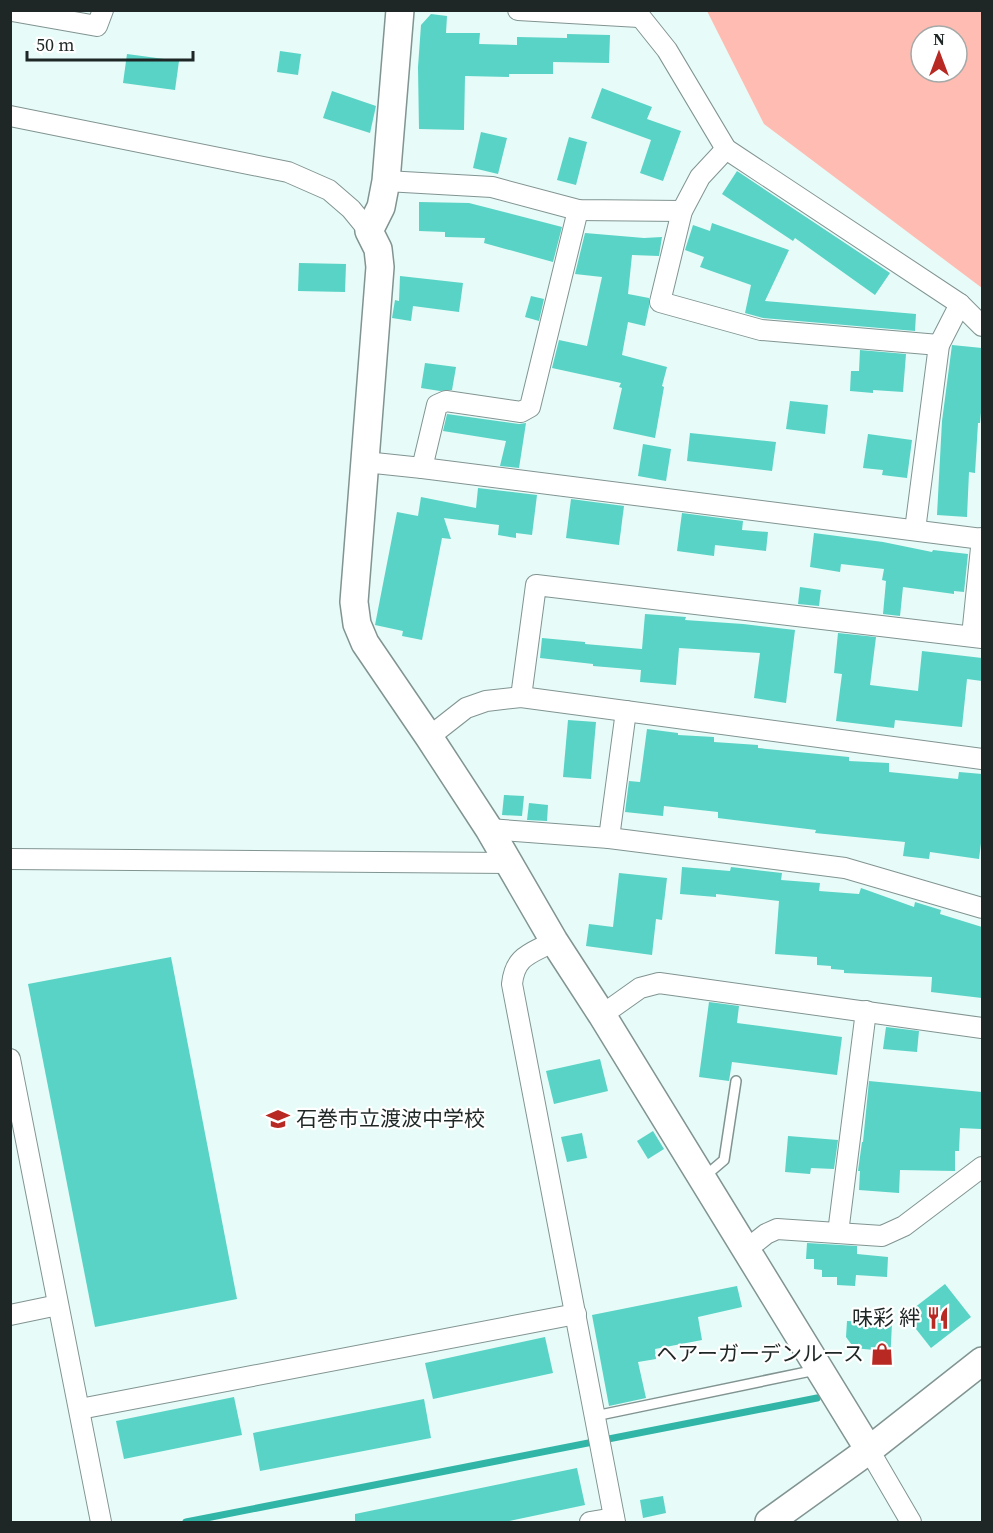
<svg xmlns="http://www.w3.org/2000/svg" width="993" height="1533" font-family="'Source Serif 4','Noto Sans JP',serif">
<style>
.green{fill:#ffbcb2;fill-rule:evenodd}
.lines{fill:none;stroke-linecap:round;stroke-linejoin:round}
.stream{stroke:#31b5a7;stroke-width:7}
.building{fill:#58d3c5}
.lane-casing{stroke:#819491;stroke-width:12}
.street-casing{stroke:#819491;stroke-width:22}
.secondary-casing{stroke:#819491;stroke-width:30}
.lane{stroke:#fff;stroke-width:9}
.street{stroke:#fff;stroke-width:20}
.secondary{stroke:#fff;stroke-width:27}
.labels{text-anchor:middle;stroke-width:4.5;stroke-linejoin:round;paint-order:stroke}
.poi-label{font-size:21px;fill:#1f2726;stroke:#fff;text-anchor:end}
</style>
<rect width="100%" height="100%" fill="#e7fbf8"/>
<path class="green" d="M707,11h275v277l-218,-164zM921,36h36v36h-36z"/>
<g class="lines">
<polyline class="stream" points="186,1522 817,1398"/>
</g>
<g class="building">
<polygon points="431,14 447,16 446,33 480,33 479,44 517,45 517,37 567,38 567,34 610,35 609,63 553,62 553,74 509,74 509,77 465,76 464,130 419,129 418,67 421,25"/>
<polygon points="280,51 301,54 298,75 277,72"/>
<polygon points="127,54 179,61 175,90 123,83"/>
<polygon points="602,88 652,107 647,119 681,131 663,181 640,173 651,140 591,118"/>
<polygon points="332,91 376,106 370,133 323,118"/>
<polygon points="481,132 507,138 498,174 473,168"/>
<polygon points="569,137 587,142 576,185 557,180"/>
<polygon points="737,171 890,273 875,295 795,238 793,241 722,194"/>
<polygon points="419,202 469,203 562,227 553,262 484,243 485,238 445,237 445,232 419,231"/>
<polygon points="712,223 789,250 765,301 916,314 915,331 763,318 745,313 751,285 700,267 704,257 685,250 693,225 710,231"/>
<polygon points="585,233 644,238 662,237 659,256 632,255 628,294 649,298 649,307 645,326 628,322 622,355 667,367 662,386 664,387 655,438 613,429 622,388 619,387 621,383 552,368 559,340 587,346 602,277 575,274"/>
<polygon points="299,263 346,264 345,292 298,291"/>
<polygon points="400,276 463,283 459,312 413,306 411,321 392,318 395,300 399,301"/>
<polygon points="531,296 544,299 539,321 525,317"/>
<polygon points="952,345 982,348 982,402 980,423 978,423 975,473 969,472 967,517 937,515 942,421"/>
<polygon points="860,350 906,354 903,392 873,390 873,393 850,391 851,371 859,371"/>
<polygon points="425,363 456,367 452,390 440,391 421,388"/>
<polygon points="790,401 828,405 825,434 786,429"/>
<polygon points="447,414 519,424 526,423 519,468 500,466 506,441 443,431"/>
<polygon points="690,433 776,442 772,471 687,461"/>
<polygon points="868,434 912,440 907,478 882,475 883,470 863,468"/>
<polygon points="643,444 671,449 666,481 638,476"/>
<polygon points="478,488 537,495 532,535 516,533 516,538 498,535 499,525 444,518 451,539 442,538 422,640 402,636 403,631 375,625 397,512 418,516 421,497 476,508"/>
<polygon points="571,499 624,506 619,545 566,538"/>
<polygon points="682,513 743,521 742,530 768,532 766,551 715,545 714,556 677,551"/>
<polygon points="814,533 883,542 932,552 933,550 968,554 964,592 954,591 954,594 903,587 900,616 883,614 886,581 882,580 884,569 841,564 840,572 810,567"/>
<polygon points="800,587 821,590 819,606 798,604"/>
<polygon points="645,614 686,617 685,620 743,624 795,630 786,703 754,698 760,653 679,648 676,685 640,682 641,670 593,666 593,664 540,658 542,638 585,642 585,644 642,649"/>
<polygon points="838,633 876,637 870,685 918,691 922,651 982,658 982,681 967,679 962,727 895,720 894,728 836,721 842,674 834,673"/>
<polygon points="568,720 596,722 591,779 563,777"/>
<polygon points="647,729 678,733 678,735 714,737 714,742 758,745 758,748 849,757 849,761 889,763 889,772 958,779 959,772 982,774 982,835 979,859 930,852 929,859 903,856 905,842 815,833 816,830 718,818 718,812 664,806 663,816 625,812 629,781 640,782"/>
<polygon points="504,795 524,796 522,816 502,815"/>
<polygon points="529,803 548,805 547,821 527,820"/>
<polygon points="682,867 730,871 731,867 782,873 781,880 820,883 819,891 859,894 861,888 914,907 915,902 941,910 940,914 982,927 982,998 931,992 932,977 844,973 844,970 831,969 831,966 817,965 817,957 775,954 779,901 716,894 716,897 680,894"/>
<polygon points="619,873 667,878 662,920 656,919 652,955 586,946 589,924 613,927"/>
<polygon points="171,957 237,1299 95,1327 28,984"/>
<polygon points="709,1002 739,1006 737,1023 842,1037 837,1075 732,1062 729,1081 699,1077"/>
<polygon points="886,1027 919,1031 917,1052 883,1049"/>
<polygon points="600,1059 608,1091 554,1104 546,1071"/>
<polygon points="869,1081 982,1092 981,1129 960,1128 959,1151 955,1151 955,1171 900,1170 899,1193 859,1190 860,1171 858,1171 862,1142 863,1142"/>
<polygon points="653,1131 664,1149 648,1159 637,1141"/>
<polygon points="582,1133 587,1158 567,1162 561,1137"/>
<polygon points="788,1136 838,1140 834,1169 811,1168 810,1174 785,1172"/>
<polygon points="807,1243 857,1246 857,1254 888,1257 887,1277 856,1275 855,1286 837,1285 837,1277 822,1277 822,1270 814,1269 814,1259 806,1259"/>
<polygon points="945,1284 971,1317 931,1348 905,1315"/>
<polygon points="737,1286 742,1307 698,1317 702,1340 655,1349 656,1359 638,1362 646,1398 609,1406 592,1315"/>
<polygon points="847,1321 892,1323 890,1363 873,1362 874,1350 854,1348 846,1337"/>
<polygon points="545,1337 553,1373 433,1399 425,1363"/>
<polygon points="234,1397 242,1435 124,1459 116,1421"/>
<polygon points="424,1399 431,1438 260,1471 253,1433"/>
<polygon points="577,1468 585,1505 505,1522 355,1522 355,1514"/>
<polygon points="663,1496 666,1513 643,1518 640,1500"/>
</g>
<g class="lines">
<g class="lane-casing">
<g id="lane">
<polyline points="704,1177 724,1160 736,1081"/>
<polyline points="595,1416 816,1370"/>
</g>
</g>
<g class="street-casing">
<g id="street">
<polyline points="518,10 639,17"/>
<polyline points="635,10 667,50 726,149 960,304 982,326"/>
<polyline points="12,11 97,26 103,10"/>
<polyline points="10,116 288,172 329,190 351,209 369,231"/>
<polyline points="726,149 700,177 682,211 660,302 761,330 939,345"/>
<polyline points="386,181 492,187 578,210 682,211"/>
<polyline points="365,462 422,468 982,539"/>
<polyline points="422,468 437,405 446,401 521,412 530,407 578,210"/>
<polyline points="915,530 939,345 960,304"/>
<polyline points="972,636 982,538"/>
<polyline points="521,697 536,585 982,638"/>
<polyline points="429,737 466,708 486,701 521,697 982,759"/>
<polyline points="489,829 609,838 845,868 982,908"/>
<polyline points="609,838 626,711"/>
<polyline points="10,859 509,863"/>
<path d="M554,941c-23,13 -39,14 -42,43l103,538"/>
<polyline points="602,1015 640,988 659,983 982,1028"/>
<polyline points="10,1059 101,1522"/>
<polyline points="838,1233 866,1011"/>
<polyline points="747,1249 766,1234 777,1229 882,1236 904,1226 982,1167"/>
<polyline points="10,1315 58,1305"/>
<polyline points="80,1409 576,1314"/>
<polyline points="869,1450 911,1522"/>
<polyline points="590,1522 614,1518"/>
</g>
</g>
<g class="secondary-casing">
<g id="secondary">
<polyline points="400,10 386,181 381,207 369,231 378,249 380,267 354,602 357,624 365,643 429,737 489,829 554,941 602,1015 869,1450"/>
<polyline points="769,1522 869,1450 982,1361"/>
</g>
</g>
<use href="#lane" class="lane"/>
<use href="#street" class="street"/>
<use href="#secondary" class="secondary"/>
</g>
<defs>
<g id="school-bare" transform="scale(1.8)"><path d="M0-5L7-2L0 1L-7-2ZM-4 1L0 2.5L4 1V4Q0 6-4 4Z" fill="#b72922" stroke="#fff" stroke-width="2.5" paint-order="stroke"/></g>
<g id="restaurant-bare" transform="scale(1.8)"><path d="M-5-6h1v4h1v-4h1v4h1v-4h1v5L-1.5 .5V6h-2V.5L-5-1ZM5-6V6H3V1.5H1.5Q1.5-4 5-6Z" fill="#b72922" stroke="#fff" stroke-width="2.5" paint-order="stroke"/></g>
<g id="shop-bare" transform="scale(1.8)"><path d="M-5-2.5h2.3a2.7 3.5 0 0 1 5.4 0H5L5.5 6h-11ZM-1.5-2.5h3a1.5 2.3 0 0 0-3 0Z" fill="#b72922" stroke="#fff" stroke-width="2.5" paint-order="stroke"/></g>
</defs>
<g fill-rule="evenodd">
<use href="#school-bare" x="278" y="1119"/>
<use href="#restaurant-bare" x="938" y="1318"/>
<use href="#shop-bare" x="882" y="1354"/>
</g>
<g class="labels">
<g class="poi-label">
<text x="296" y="1126" text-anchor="start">石巻市立渡波中学校</text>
<text x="920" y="1325">味彩 絆</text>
<text x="864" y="1361">ヘアーガーデンルース</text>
</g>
</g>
<rect width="993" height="1533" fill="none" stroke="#1f2726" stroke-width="24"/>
<g transform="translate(939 54)"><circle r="28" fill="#ffffff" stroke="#a5a9a8" stroke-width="1.5"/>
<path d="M0-4.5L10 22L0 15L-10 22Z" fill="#b72922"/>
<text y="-9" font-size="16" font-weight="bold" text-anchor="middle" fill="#1f2726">N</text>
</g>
<path d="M27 51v9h166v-9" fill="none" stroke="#1f2726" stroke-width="3"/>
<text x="36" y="51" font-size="18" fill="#1f2726" stroke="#ffffff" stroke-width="4.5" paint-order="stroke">50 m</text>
</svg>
